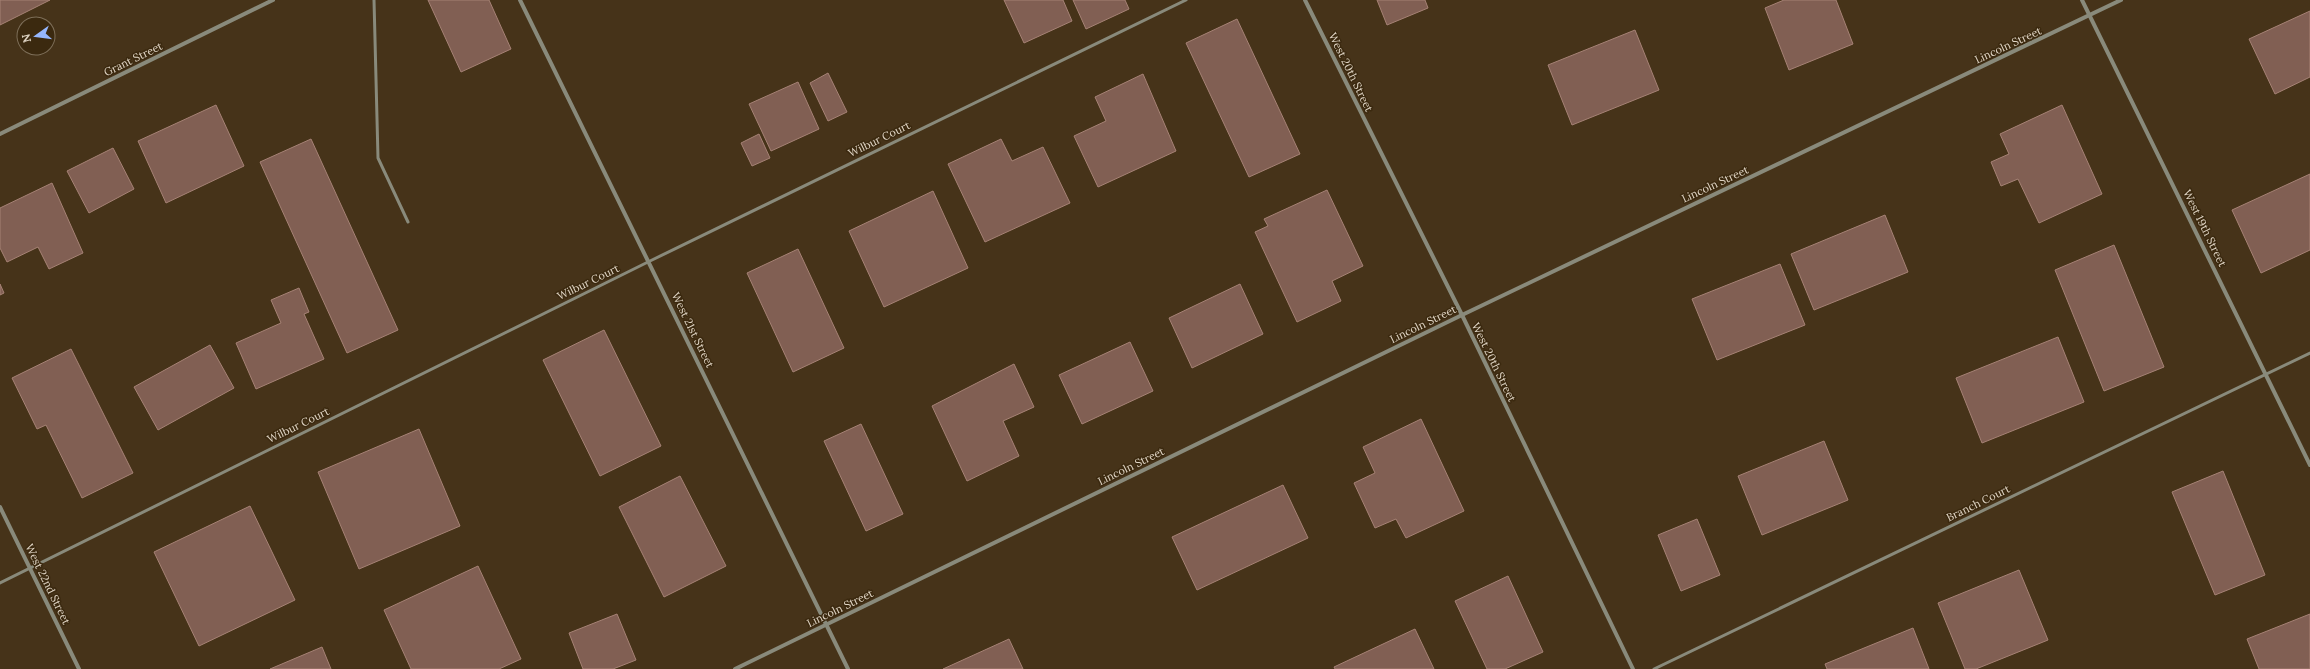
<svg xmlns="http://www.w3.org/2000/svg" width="2310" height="669" font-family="Lora,serif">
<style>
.building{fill:#815f53;stroke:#a68275}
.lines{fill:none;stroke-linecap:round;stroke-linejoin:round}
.lane{stroke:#898a7b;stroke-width:3}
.street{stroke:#898a7b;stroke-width:4}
.labels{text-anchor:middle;stroke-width:3;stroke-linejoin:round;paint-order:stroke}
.street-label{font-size:11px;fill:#e0d5c5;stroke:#3b290f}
</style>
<rect width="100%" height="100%" fill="#463319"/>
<g class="building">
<polygon points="0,0 50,0 0,25"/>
<polygon points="428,0 489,0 511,49 461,72"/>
<polygon points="1004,0 1063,0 1072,21 1024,43"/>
<polygon points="1073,0 1125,0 1129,9 1086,29"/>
<polygon points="1377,0 1425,0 1428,8 1387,25"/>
<polygon points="1784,0 1836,0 1853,44 1789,70 1765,8"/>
<polygon points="2310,11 2310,77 2275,94 2249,39"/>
<polygon points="1237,19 1300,154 1249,177 1186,43"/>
<polygon points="1635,30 1659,90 1572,125 1548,65"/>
<polygon points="828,73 847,112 828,121 810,83"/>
<polygon points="1143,74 1176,151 1098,187 1074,136 1106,121 1095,97"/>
<polygon points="798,82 819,129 771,151 749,104"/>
<polygon points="216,105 244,166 166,203 138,141"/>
<polygon points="2062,105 2102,194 2039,223 2018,179 2001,186 1991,162 2009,154 2000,134"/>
<polygon points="759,134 770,158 752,166 741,143"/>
<polygon points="311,139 398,330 347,353 260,162"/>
<polygon points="1001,139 1012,161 1043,147 1070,203 985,242 948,164"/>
<polygon points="113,148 134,189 89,213 67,171"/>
<polygon points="2310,174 2310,250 2261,273 2232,210"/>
<polygon points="52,183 83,253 49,269 38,247 7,262 0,248 0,208"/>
<polygon points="1327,190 1363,266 1332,281 1341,301 1297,322 1255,232 1268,226 1264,219"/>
<polygon points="933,191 968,268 884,307 849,231"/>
<polygon points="1885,215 1908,272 1814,310 1791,254"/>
<polygon points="2114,245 2164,367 2104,391 2055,270"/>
<polygon points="798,249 844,348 793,372 747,273"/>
<polygon points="1780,264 1805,325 1717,360 1692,299"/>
<polygon points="0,284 4,293 0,295"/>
<polygon points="1240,284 1263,334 1192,368 1169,318"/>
<polygon points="299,288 309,312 304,314 324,359 256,389 236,343 281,323 271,300"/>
<polygon points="604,330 661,446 600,476 543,360"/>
<polygon points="2058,337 2084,402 1982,443 1956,378"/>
<polygon points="1130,342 1153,391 1082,424 1059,375"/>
<polygon points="210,345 234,388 158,430 134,387"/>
<polygon points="71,349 133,473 82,498 46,425 37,429 12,378"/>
<polygon points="1014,364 1034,407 1003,421 1019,456 967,481 932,406"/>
<polygon points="1421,419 1464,511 1406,538 1396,519 1375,528 1354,483 1375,473 1363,447"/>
<polygon points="861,424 903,514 866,531 824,441"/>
<polygon points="419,429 460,526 359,569 318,472"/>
<polygon points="1824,441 1848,500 1762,535 1738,476"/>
<polygon points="2223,471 2265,575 2215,595 2172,492"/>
<polygon points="680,476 726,566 664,597 619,507"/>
<polygon points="1283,485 1308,538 1197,590 1172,537"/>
<polygon points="250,506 295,600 199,646 154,552"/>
<polygon points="1697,519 1720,575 1681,591 1658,535"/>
<polygon points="478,566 521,659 499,669 411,669 384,610"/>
<polygon points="2019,570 2048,640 1976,669 1965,669 1938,603"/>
<polygon points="1508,576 1543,652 1505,669 1487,669 1455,601"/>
<polygon points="617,614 636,660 613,669 583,669 569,633"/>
<polygon points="2310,614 2310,669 2259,669 2247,639"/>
<polygon points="1913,628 1929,669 1827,669 1825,664"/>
<polygon points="1415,629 1434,669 1335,669 1334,667"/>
<polygon points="1009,639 1023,669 943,669"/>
<polygon points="322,647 331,669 270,669"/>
</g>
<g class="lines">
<g class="lane">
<polyline points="374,0 378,158 408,222"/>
<polyline points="0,583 650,261 1186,0"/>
<polyline points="1654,669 2310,353"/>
</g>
<g class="street">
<polyline points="520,0 848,669"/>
<polyline points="1305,0 1462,315 1633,669"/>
<polyline points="2082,0 2310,465"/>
<polyline points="0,134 273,0"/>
<polyline points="0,507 79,669"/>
<polyline points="735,669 1462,315 2121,0"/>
</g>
</g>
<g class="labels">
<g class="street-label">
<text transform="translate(2008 45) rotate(-25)" y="4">Lincoln Street</text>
<text transform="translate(133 59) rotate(-26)" y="4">Grant Street</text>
<text transform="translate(1351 72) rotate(64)" y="4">West 20th Street</text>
<text transform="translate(879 139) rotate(-26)" y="4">Wilbur Court</text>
<text transform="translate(1715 184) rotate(-25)" y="4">Lincoln Street</text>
<text transform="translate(2205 228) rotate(64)" y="4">West 19th Street</text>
<text transform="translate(588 282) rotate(-26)" y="4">Wilbur Court</text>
<text transform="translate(1423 324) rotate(-26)" y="4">Lincoln Street</text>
<text transform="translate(693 330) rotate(64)" y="4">West 21st Street</text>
<text transform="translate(1494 362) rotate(64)" y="4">West 20th Street</text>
<text transform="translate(298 425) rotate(-26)" y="4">Wilbur Court</text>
<text transform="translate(1131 466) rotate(-26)" y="4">Lincoln Street</text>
<text transform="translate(1978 503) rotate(-26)" y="4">Branch Court</text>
<text transform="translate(48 584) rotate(64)" y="4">West 22nd Street</text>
<text transform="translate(840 608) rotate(-26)" y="4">Lincoln Street</text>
</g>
</g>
<g transform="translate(36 36) rotate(256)"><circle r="19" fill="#3b290f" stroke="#7d6e58"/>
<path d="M0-3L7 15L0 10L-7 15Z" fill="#95b6fd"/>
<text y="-6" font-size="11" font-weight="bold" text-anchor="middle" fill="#e0d5c5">N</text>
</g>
</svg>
